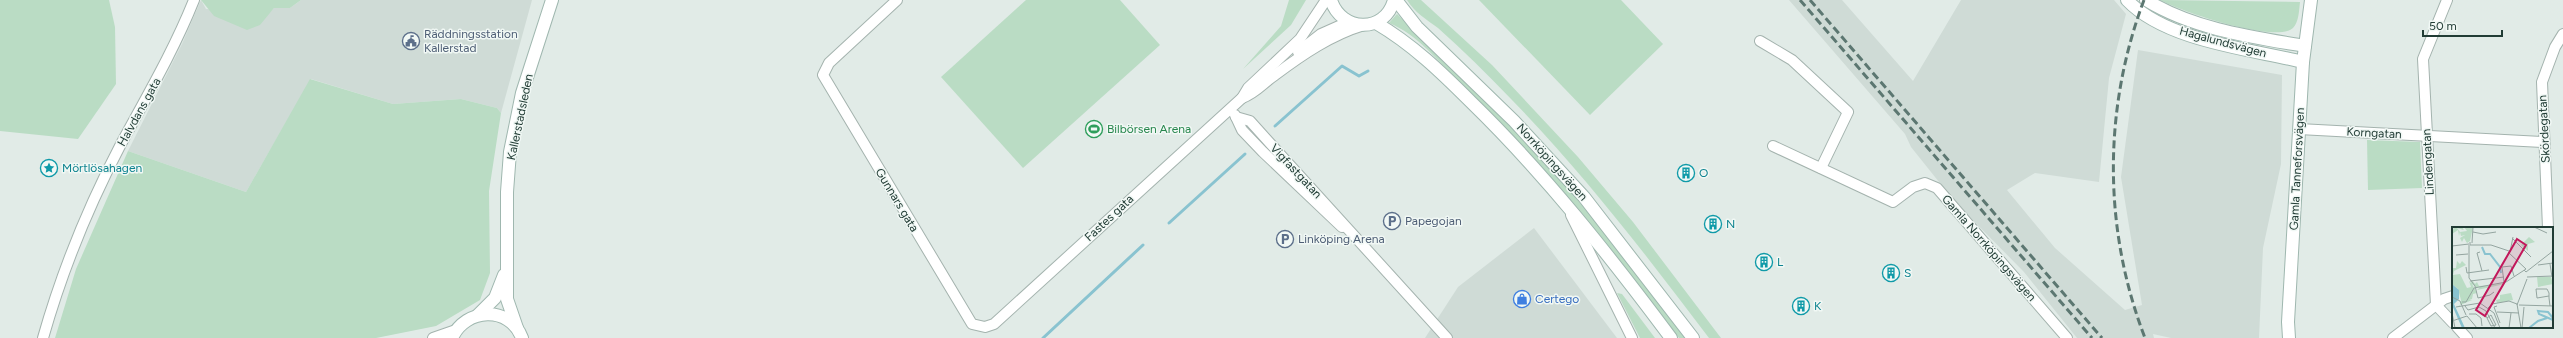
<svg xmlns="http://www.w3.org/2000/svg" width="2563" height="338" font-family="Figtree,sans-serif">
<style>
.built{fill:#cfdbd6}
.green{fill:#badcc4}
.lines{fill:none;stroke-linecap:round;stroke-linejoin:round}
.stream{stroke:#89c3d0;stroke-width:3}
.street-casing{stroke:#a4b3ae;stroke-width:12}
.secondary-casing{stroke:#9fb7af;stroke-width:14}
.street{stroke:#fff;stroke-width:10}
.secondary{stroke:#fff;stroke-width:12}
.rail{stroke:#5c7771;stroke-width:3;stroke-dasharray:8 4;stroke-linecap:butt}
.labels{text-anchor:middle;stroke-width:3;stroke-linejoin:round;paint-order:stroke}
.service-label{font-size:12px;fill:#4e5e75;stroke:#f1f8f5;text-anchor:start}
.street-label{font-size:12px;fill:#213c35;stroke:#f1f8f5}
.leisure-label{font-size:12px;fill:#27864d;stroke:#f1f8f5;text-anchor:start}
.culture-label{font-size:12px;fill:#0d838f;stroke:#f1f8f5;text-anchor:start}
.shop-label{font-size:12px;fill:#366cbe;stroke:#f1f8f5;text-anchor:start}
.inset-river{fill:none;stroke:#89c3d0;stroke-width:2}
.inset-road{fill:none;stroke:#94a5a0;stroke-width:1}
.view{fill:#c2185b;fill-opacity:0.15;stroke:#c2185b;stroke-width:2}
.inset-edge{fill:none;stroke:#213c35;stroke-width:2}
</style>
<rect width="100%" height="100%" fill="#e1ebe7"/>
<g class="built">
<polygon points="201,0 206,9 269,13 274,8 290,8 301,0 532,0 501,113 497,108 461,99 393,104 311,79 246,192 128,151 182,44"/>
<polygon points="1789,0 1842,0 1913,81 1961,0 2114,0 2126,14 2109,78 2099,182 2035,173 2007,190 2055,248 2125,310 2142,305 2121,177 2138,50 2282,75 2281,164 2263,248 2259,338 2171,338 2153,334 2154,338 2077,338 2024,272 1955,202 1911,147 1905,134"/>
<polygon points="1534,228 1617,338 1425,338 1458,287"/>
</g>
<g class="green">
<polygon points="0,0 109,0 115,27 116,84 78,139 0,131"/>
<polygon points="201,0 301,0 290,8 274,8 260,25 247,30 214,16"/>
<polygon points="1026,0 1120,0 1160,45 1023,168 941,77"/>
<polygon points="1289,0 1306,0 1291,25 1243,69 1281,26"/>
<path d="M1407,0h14l71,65 86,92 55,65 88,116h-12c-62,-82 -125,-164 -197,-238 -24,-25 -48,-49 -74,-72 -12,-9 -23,-15 -31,-28z"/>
<polygon points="1479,0 1621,0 1663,44 1590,115"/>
<path d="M2160,0l140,2c-1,8 -1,20 -7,26 -18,16 -113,-17 -133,-28z"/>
<path d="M1397,14l104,101 46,49 57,67 82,107h-7c-68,-90 -138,-176 -219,-255 -21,-21 -43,-49 -71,-60z"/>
<polygon points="310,79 393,104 461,99 497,108 501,113 489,191 490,273 480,300 436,326 376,338 55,338 76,269 128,151 246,192"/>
<polygon points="2367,140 2420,142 2422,188 2368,190"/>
<polygon points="1617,293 1622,294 1655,338 1640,338"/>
</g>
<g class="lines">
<g class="stream">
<polyline points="1275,126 1342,66 1359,76 1368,71"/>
<polyline points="1169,223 1245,154"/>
<polyline points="1043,338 1143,245"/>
</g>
<g class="street-casing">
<g id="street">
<polyline points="897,0 829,63 823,75 972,324 985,327 994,324 1242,98 1248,88 1300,39 1326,0"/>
<polyline points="2447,0 2423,59 2436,305 2453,323"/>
<polyline points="1760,41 1792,60 1848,112 1821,168"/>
<polyline points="1298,52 1321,34 1348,22"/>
<path d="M1242,98c14,-5 21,-15 33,-23 28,-21 56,-40 89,-50"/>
<polyline points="1235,115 1242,130 1263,152 1342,227"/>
<polyline points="1236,117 1250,121 1268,141 1447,338"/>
<polyline points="2299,129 2544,142"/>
<polyline points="1773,146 1893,202 1913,187 1925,183 1937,188 2067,338"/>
<polyline points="1571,215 1632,338"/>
<polyline points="2548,228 2542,82 2555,47 2563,34"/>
<polyline points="2457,327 2467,338"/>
<path d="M43,338c19,-67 46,-133 78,-194 26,-48 53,-94 73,-144"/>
<polyline points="433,338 456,330"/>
<polyline points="2393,338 2444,299 2453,296"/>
</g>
</g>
<g class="secondary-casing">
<g id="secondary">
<path d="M1331,0c10,32 54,34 63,0"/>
<polyline points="1396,0 1417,27 1514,121 1584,197 1693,338"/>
<path d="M2127,0c39,41 123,49 176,62"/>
<path d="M2146,0c47,29 105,37 159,46"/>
<path d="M1376,23c36,21 65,49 95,79 74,72 138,153 200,236"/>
<polyline points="478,315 495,298 504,275"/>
<polyline points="517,328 507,299 507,192 510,152 522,93 552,0"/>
<path d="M452,338c13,-30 58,-33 70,0"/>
<polyline points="2289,338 2288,322 2303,62 2311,0"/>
</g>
</g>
<use href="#street" class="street"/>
<use href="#secondary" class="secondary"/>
<g class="rail">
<polyline points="1800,0 2092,338"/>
<polyline points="1810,0 2102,338"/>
<path d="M2144,0c-41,109 -41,229 1,338"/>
</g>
</g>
<defs>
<g id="civic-ring" transform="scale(0.9)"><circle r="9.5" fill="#f1f8f5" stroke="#5c6f8a" stroke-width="1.5"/><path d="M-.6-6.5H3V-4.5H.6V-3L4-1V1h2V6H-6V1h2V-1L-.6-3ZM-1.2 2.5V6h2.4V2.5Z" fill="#5c6f8a"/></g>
<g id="stadium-ring" transform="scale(0.9)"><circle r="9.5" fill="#f1f8f5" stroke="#2e9e5b" stroke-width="1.5"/><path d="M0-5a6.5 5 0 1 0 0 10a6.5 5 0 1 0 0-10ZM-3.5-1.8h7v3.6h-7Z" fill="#2e9e5b"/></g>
<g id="sight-ring" transform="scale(0.9)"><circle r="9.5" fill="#f1f8f5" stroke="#0f9aa8" stroke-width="1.5"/><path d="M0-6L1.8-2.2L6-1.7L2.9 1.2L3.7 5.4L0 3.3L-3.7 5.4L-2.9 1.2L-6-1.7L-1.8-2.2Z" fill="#0f9aa8"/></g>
<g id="building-ring" transform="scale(0.9)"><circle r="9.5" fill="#f1f8f5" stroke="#0f9aa8" stroke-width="1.5"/><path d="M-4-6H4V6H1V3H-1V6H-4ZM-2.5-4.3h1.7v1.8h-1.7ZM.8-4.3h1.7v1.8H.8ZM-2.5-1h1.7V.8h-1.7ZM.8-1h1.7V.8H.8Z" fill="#0f9aa8"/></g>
<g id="parking-ring" transform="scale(0.9)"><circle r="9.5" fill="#f1f8f5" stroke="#5c6f8a" stroke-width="1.5"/><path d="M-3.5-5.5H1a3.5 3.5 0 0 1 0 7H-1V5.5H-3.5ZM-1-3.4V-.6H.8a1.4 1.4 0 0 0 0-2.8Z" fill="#5c6f8a"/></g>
<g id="shop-ring" transform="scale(0.9)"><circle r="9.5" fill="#f1f8f5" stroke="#3f7fe0" stroke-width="1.5"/><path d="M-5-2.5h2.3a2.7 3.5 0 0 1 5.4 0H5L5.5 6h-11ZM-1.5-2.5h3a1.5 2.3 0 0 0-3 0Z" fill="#3f7fe0"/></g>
</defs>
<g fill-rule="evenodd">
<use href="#civic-ring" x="411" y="41"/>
<use href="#stadium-ring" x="1094" y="129"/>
<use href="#sight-ring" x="49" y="168"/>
<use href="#building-ring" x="1686" y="173"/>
<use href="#parking-ring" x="1392" y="221"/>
<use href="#building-ring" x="1713" y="224"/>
<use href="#parking-ring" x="1285" y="239"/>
<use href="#building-ring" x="1764" y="262"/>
<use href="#building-ring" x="1891" y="273"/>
<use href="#shop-ring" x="1522" y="299"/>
<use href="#building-ring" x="1801" y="306"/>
</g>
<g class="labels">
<g class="service-label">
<text x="424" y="38">Räddningsstation<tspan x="424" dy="14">Kallerstad</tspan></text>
<text x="1405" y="225">Papegojan</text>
<text x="1298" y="243">Linköping Arena</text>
</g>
<g class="street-label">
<text transform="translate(2223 42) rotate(15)" y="4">Hagalundsvägen</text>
<text transform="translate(139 112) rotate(-61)" y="4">Halvdans gata</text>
<text transform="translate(520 117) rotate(-78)" y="4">Kallerstadsleden</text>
<text transform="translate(2544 129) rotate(-93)" y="4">Skördegatan</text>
<text transform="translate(2374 133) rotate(3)" y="4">Korngatan</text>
<text transform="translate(1552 162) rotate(48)" y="4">Norrköpingsvägen</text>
<text transform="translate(2428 162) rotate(-93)" y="4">Lindengatan</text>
<text transform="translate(2297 169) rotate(-87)" y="4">Gamla Tanneforsvägen</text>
<text transform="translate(1296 171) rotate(47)" y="4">Vigfastgatan</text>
<text transform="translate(897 200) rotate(59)" y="4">Gunnars gata</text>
<text transform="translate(1109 218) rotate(-43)" y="4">Fastes gata</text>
<text transform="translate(1989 248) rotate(49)" y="4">Gamla Norrköpingsvägen</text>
</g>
<g class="leisure-label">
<text x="1107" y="133">Bilbörsen Arena</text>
</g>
<g class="culture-label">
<text x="62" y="172">Mörtlösahagen</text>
<text x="1699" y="177">O</text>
<text x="1726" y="228">N</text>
<text x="1777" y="266">L</text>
<text x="1904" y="277">S</text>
<text x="1814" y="310">K</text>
</g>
<g class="shop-label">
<text x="1535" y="303">Certego</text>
</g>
</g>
<g transform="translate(2452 227)">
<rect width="101" height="101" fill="#e1ebe7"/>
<path d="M2,0h8l2,3 -7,-2 3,4 7,-1 -3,-4h9l-3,14 -3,2 -3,-5 -2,4 -2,-4 5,-3 -4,1 -1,-4 -1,4 -1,-6 -6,4zM77,10l6,5 -7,2v7l-7,-6zM5,34l3,3 2,-3 4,4 -12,6 -1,4 7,-1 7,14 4,-1 -2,-6 2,2 1,-3 3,4 2,-2 2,4 13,-1 -10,2 22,-4 1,1 -28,6 3,-3h-4l-4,-3 5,9 -4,1 -1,5 -3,1h3l-16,7 4,-1 1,-6 -3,-11 -6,-5v-16h4zM85,50h14l2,7 -15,3zM59,66l2,7 -16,3 -1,-3 4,-1v-4z" fill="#badcc4"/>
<path d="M0,57l7,6v9l-5,5 11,24h-3l-10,-23z" fill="#89c3d0"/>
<path class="inset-river" d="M30,20l3,7h5l10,13 1,6M101,91l-5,-6 -10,-1 1,3 14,6M77,101l9,-7 9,-3"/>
<path class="inset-road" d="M82,0l13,6M21,5l10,2 13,-2M60,11l19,19M18,15v3h21l18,6M20,16l1,-16M17,18v33l6,8 3,12 12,-3 4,-3M0,19l17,-2M28,25l-3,1 5,18M56,25l18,17M58,25l3,-15M4,28l12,-1M98,37l2,13M86,38l15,-2M14,40l1,6 22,-3M72,43l2,2 27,-21M75,50l26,-1M18,54l34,-4M52,55l-2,-15 9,-1 3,10M97,69l-12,2 -1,-9h11l2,4v5l1,8M0,70l8,4 6,14M10,75h4l8,-14 32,-6 20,-13M65,77l4,24M65,78l10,-26M67,78l34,1M13,79l3,4 11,-3 7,4 9,17M45,79l-3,1 6,16M4,80l24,-4 14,10 6,15M36,81l4,-4 17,-3 8,3M45,85l22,1M0,86l3,15M17,87h7l5,4 1,8M15,89l10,12M34,89l5,10 5,-1 -5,-10 -4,3M0,94l15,-5M57,101l2,-15M70,101l2,-21"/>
<path class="view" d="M65,12l9,6 -41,71 -9,-6z"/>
<rect width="101" height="101" class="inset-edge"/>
</g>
<path d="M2423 30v6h79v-6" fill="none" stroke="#213c35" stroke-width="2"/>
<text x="2429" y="30" font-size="12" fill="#213c35" stroke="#f1f8f5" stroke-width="3" paint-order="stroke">50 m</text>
</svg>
